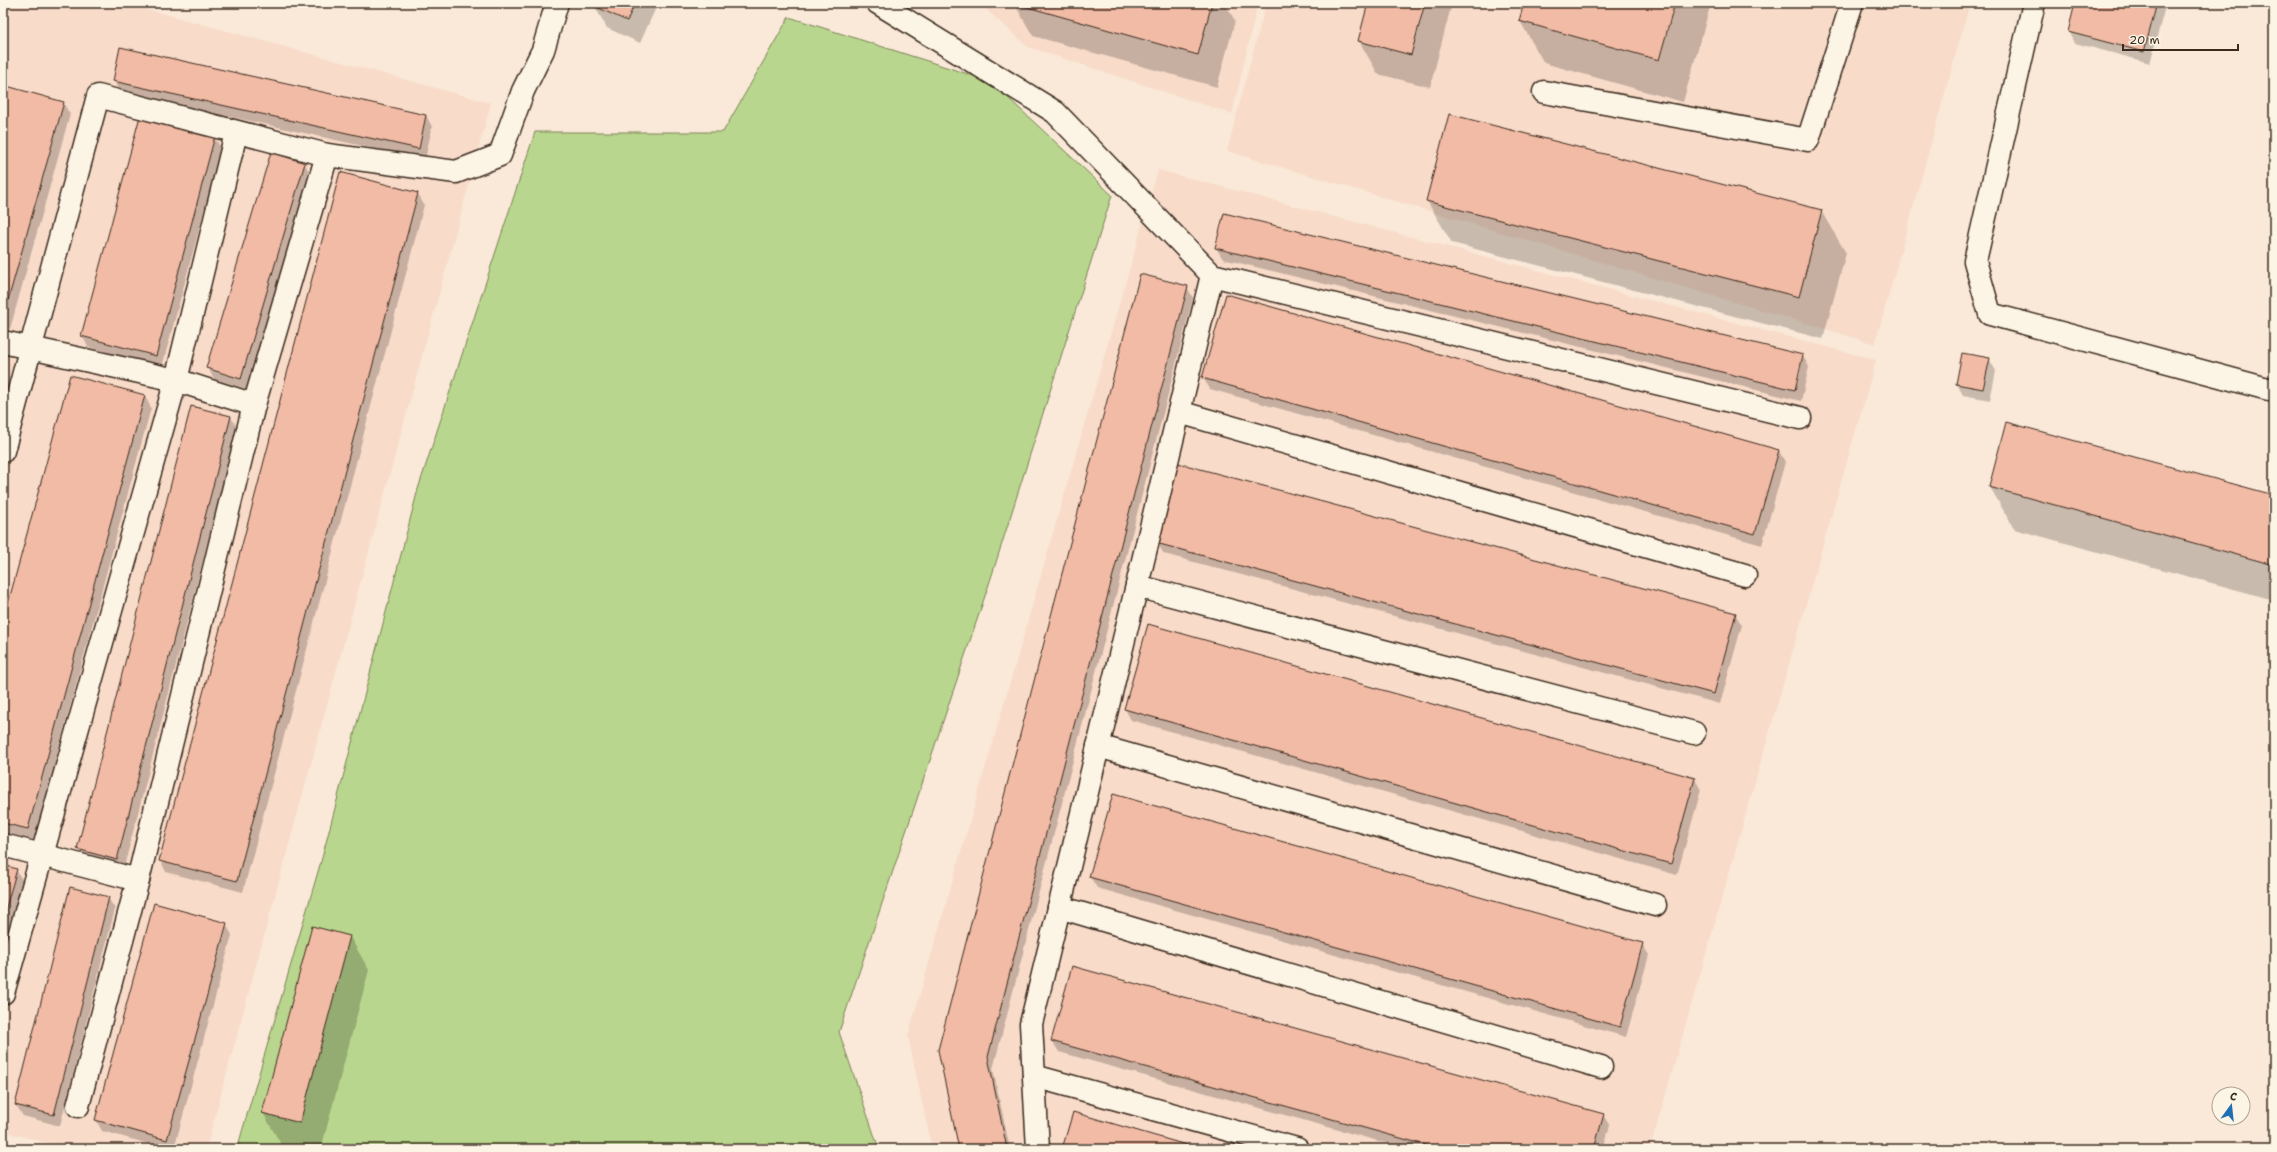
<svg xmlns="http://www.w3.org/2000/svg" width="2277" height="1152" font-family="'Shantell Sans',sans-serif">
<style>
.built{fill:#f8dbc9}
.green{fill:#b9d68e;stroke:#7a8056}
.shadow{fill:#0003}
.building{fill:#f2bba5;stroke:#3b2a1e}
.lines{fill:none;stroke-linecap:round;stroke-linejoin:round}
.minor-casing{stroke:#3b2a1e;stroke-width:25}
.minor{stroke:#fcf5e5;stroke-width:22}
</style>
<rect width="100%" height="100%" fill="#fae9d8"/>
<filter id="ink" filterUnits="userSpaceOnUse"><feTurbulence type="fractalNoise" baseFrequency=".025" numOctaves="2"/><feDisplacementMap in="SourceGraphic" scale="8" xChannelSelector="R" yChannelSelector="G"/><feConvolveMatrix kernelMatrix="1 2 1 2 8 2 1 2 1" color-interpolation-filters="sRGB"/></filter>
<g filter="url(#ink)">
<g class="built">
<polygon points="3,3 124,3 491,103 206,1149 69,1149 3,1131"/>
<polygon points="979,3 1258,3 1232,114 1028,47"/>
<polygon points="1266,3 1970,3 1875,344 1227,151"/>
<polygon points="1158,170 1876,360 1650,1149 932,1149 908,1036"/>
</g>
<polygon class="green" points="789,17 990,81 1112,195 991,578 839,1032 879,1149 237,1149 322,858 418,489 535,132 723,132"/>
<g class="shadow">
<polygon points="595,3 658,3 640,43 607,28 594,5"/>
<polygon points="1014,3 1225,3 1235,21 1217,87 1033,36"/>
<polygon points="1369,3 1452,3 1430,87 1378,74 1359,41"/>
<polygon points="1525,3 1711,3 1683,102 1544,63 1520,21"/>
<polygon points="2076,3 2166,3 2150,63 2075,43 2069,32"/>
<polygon points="114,81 426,115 432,127 425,160 120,92"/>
<polygon points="3,86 63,103 70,114 10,329 3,327"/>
<polygon points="214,137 221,148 162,367 88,347 82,335"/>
<polygon points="305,164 311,175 247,389 214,379 208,368"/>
<polygon points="418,194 424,205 243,892 166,872 160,860"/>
<polygon points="1427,201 1821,211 1846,253 1823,339 1452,243"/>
<polygon points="1216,248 1803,356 1809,367 1801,401 1223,259"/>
<polygon points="1187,287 1193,298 993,1069 1010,1149 960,1149"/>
<polygon points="1226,295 1779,451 1785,462 1762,545 1210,389 1203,378"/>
<polygon points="1989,359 1996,371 1990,400 1963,395 1957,384"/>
<polygon points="71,376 145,396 151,408 34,840 3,832 3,626"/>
<polygon points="231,417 237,428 123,871 85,860 78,849"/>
<polygon points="1990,487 2274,496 2274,600 2014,529"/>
<polygon points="1157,543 1735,614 1742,625 1720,704 1164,554"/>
<polygon points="1125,709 1695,779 1701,790 1677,875 1131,720"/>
<polygon points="3,866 16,870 23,881 3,951"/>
<polygon points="1090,877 1642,944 1649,955 1626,1037 1097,888"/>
<polygon points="108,898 115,909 60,1126 23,1116 16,1105"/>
<polygon points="226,924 232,935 174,1149 167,1149 102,1131 96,1120"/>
<polygon points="350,937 369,970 321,1149 293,1149 282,1146 263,1113"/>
<polygon points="1052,1041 1603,1115 1610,1126 1603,1149 1407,1149 1059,1052"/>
</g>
<g class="building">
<polygon points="593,3 635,3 627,21 592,5"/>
<polygon points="1013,3 1212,3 1198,55"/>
<polygon points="1368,3 1425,3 1411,55 1358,41"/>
<polygon points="1524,3 1675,3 1659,60 1519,21"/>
<polygon points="2075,3 2157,3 2144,52 2068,32"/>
<polygon points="120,47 426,115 419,149 113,81"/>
<polygon points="3,85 64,102 3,318"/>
<polygon points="1449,114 1822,210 1799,297 1426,201"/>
<polygon points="140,116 215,136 156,356 81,336"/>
<polygon points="271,152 305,163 241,379 206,368"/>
<polygon points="340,172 418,193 237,881 159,861"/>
<polygon points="1224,213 1803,355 1795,390 1215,248"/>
<polygon points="1140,274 1188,286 988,1057 1007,1149 959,1149 938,1050"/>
<polygon points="1226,294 1779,450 1755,534 1202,378"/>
<polygon points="1962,353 1990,358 1983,389 1956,384"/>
<polygon points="70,375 145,395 28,829 3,823 3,622"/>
<polygon points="191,406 231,416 117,860 77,849"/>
<polygon points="2006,422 2274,495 2274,565 1989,487"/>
<polygon points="1178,463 1736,613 1714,694 1156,543"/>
<polygon points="1148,624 1695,778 1671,864 1124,709"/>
<polygon points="1113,794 1643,943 1620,1027 1089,877"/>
<polygon points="3,865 17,869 3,918"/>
<polygon points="70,887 109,897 54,1115 15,1105"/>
<polygon points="154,903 227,923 167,1140 95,1120"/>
<polygon points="312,926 350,936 300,1123 262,1113"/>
<polygon points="1072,966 1604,1114 1594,1149 1440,1149 1051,1041"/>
<polygon points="1073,1112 1200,1149 1062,1149"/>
</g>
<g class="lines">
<g class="minor-casing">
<g id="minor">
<polyline points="878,3 1055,112 1212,275 1800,418"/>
<polyline points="2034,3 1975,261 1990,314 2268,389 2274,388"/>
<polyline points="1544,92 1808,140 1852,3"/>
<polyline points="3,342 176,380 254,405 327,155"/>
<polyline points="1179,412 1745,575"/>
<polyline points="3,451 98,96 327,155 456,172 500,155 523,91 543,50 557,3"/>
<polyline points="1137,586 1694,733"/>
<polyline points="1098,746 1655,905"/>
<polyline points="3,845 138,880 254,405"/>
<polyline points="1059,907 1601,1067"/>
<polyline points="3,993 176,380 236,133"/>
<polyline points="1034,1076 1297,1149"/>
<polyline points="78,1106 138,880"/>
<polyline points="1038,1149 1031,1024 1212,275"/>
</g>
</g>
<use href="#minor" class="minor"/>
</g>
</g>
<rect width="2277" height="1152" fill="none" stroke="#fcf5e5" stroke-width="16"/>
<rect x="8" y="8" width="2261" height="1136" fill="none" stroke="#3b2a1e" stroke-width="1.5" filter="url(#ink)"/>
<g transform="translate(2231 1106) rotate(15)"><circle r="19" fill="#fcf5e5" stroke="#afa495"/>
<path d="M0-3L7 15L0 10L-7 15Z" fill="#1f6fb2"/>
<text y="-6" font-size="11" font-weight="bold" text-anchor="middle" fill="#3b2a1e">С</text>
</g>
<path d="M2123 44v6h115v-6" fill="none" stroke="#3b2a1e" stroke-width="2"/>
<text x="2129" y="44" font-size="12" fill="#3b2a1e" stroke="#fcf5e5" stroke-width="3" paint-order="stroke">20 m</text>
</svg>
